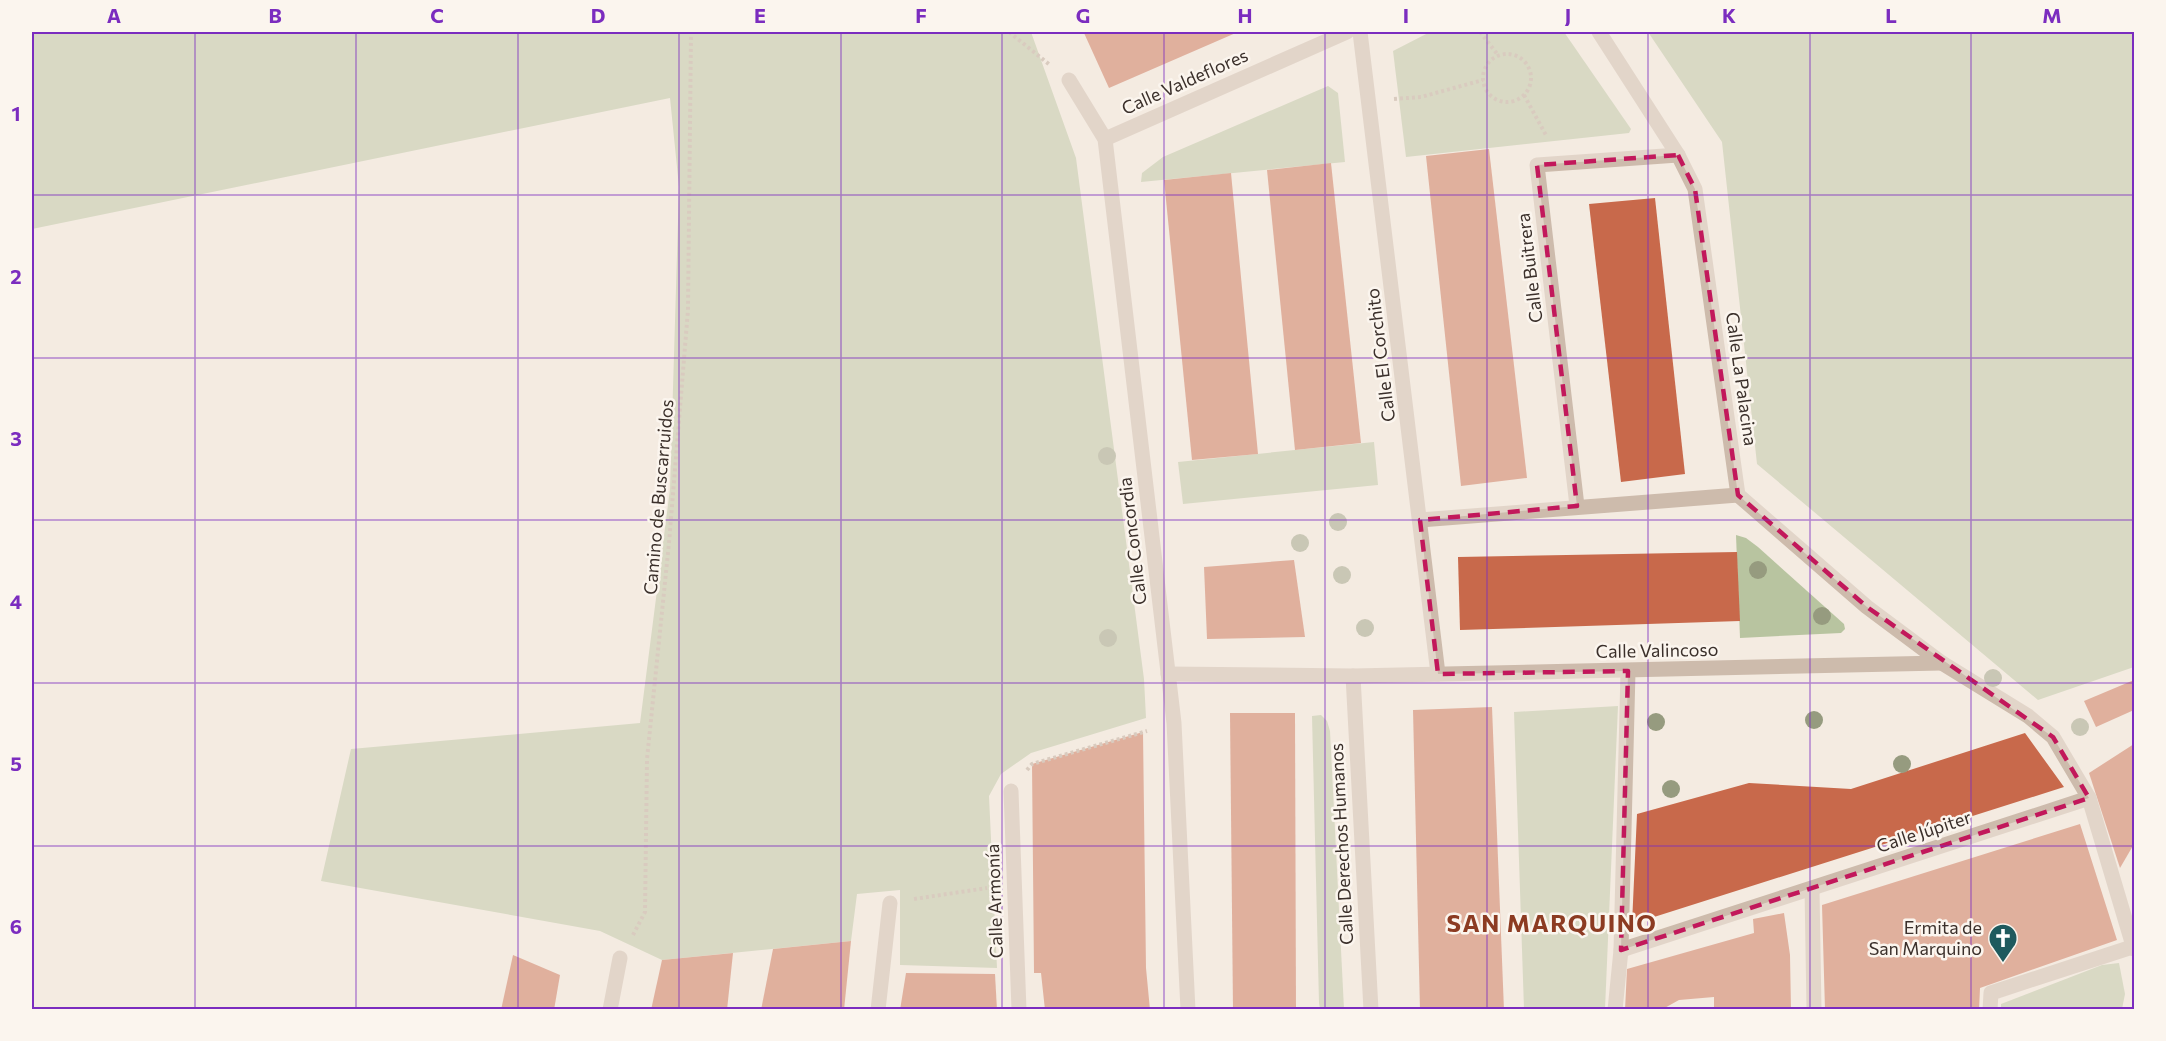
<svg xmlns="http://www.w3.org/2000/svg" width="2166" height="1041" font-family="Commissioner,sans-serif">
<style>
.green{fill:#b8c4a0}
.building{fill:#c8694b}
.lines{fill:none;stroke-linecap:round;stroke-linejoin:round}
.path{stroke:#b9a596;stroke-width:4;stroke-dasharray:3 3;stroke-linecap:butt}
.minor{stroke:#cdbbac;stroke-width:15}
.tree{fill:#969b7f}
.marked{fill:none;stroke:#c2185b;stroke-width:4.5;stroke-dasharray:12 8;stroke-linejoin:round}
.grid{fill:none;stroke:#7b2cbf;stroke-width:1.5;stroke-opacity:0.55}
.labels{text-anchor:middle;stroke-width:5;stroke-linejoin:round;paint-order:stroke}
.street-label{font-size:18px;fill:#3b302b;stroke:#fbf5ee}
.poi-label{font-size:18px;fill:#3b302b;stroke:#fbf5ee;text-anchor:end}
.district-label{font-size:24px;font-weight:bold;letter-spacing:1.5px;fill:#8c3b22;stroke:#fbf5ee}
.neatline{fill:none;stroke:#7b2cbf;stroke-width:2}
.grid-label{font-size:20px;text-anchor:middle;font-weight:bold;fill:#7b2cbf}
</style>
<rect width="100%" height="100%" fill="#f4ebe1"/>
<g class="green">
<polygon points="32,32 1031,32 1076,158 1144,679 1146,718 1031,753 1001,774 989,796 997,968 900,965 900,890 857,894 851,941 662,960 600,931 321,881 351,749 640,723 670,489 679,187 670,98 32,229"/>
<polygon points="1430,32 1564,32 1631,129 1629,133 1406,157 1393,51"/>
<polygon points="1648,32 2134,32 2134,667 2038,700 1757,464 1722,142"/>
<polygon points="1328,86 1338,93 1345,162 1141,182 1142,173 1163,157"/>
<polygon points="1374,442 1378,485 1183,504 1178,462"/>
<polygon points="1736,535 1746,538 1758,547 1844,624 1845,629 1841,633 1740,638"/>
<polygon points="1618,706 1605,1009 1524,1009 1514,712"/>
<polygon points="1321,715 1327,721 1330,731 1344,1009 1320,1009 1319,1003 1312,716"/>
<polygon points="2119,963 2125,994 2122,1009 2001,1010 2001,1004 2102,965"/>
</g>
<g class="building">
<polygon points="1087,32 1238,32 1109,88 1084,33"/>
<polygon points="1489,149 1527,478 1461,486 1426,156"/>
<polygon points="1331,163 1361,443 1295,450 1267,170"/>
<polygon points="1231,173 1258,454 1192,460 1164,180"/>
<polygon points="1655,198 1685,474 1621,482 1589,204"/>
<polygon points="1737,552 1740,621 1460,630 1458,557"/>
<polygon points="1294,560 1305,637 1207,639 1204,567"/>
<polygon points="2134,680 2134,710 2096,727 2084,701"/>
<polygon points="1492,707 1504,1010 1420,1010 1413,710"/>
<polygon points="1230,713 1295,713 1296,1010 1233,1010"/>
<polygon points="1143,732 1146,968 1150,1010 1045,1010 1041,973 1034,973 1032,764"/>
<polygon points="2025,733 2064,787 1632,924 1637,814 1749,783 1851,789"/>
<polygon points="2134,744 2134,844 2120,868 2089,773"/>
<polygon points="2080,824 2117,940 1980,988 1979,1010 1825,1010 1822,905"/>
<polygon points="1784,913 1790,955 1791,1010 1714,1010 1714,997 1679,1000 1661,1010 1625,1010 1627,969 1754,933 1753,919"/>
<polygon points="851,941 844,1010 761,1010 773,949"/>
<polygon points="733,953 727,1010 651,1010 662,960"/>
<polygon points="513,955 560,975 554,1010 501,1010"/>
<polygon points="906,973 995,974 997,1010 900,1010"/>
</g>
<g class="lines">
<g class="path">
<polyline points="1009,32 1050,65"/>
<polyline points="1480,32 1498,55"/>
<circle cx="1507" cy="78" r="24"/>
<polyline points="1524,95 1547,137"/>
<polyline points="1394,99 1421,97 1483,80"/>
<polyline points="1027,770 1032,764 1147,731"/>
<polyline points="914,899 987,888"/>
<polyline points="633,935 645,912 647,759 669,543 688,310 691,32"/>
</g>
<g class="minor">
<polyline points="1360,32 1438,674"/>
<polyline points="1599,32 1678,155 1695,189 1738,495 1867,607 1942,663 2028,716 2053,737 2089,798 2134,949"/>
<polyline points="1069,80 1105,139 1174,723 1188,1010"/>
<polyline points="1105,139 1347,32"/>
<polyline points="1577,506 1537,165 1678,155"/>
<polyline points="1420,520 1738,495"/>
<polyline points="1168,674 1353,676 1942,663"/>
<polyline points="1353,676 1371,1010"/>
<polyline points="1011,791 1019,1010"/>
<polyline points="1812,889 1814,1010"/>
<polyline points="1621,950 2089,798"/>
<polyline points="610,1010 620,958"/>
<polyline points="878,1010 890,903"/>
<polyline points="1615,1010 1621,950 1628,671"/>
<polyline points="1990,1010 1991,993 2132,947"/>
</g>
</g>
<g class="tree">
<circle cx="1107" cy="456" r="9"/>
<circle cx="1338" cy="522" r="9"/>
<circle cx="1300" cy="543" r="9"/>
<circle cx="1758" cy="570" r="9"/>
<circle cx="1342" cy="575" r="9"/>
<circle cx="1822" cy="616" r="9"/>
<circle cx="1365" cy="628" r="9"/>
<circle cx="1108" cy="638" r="9"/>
<circle cx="1993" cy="678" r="9"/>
<circle cx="1814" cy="720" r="9"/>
<circle cx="1656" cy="722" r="9"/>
<circle cx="2080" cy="727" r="9"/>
<circle cx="1902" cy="764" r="9"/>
<circle cx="1671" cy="789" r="9"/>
</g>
<path d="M0 0H2166V1041H0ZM1678,155l17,34 43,306 129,112 186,130 36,61 -468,152 7,-279 -190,3 -18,-154 157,-14 -40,-341z" fill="#f4ebe1" fill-opacity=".55" fill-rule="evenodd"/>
<path class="marked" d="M1678,155l17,34 43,306 129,112 186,130 36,61 -468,152 7,-279 -190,3 -18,-154 157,-14 -40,-341z"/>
<path class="grid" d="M195,32v978M356,32v978M518,32v978M679,32v978M841,32v978M1002,32v978M1164,32v978M1325,32v978M1487,32v978M1648,32v978M1810,32v978M1971,32v978M32,195h2102M32,358h2102M32,520h2102M32,683h2102M32,846h2102"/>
<defs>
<g id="church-pin" transform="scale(1.5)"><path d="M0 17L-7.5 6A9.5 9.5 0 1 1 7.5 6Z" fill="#1f5a5e" stroke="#fbf5ee"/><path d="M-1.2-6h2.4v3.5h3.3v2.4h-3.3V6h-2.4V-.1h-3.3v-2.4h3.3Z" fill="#fff"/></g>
</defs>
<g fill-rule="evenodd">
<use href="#church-pin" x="2003" y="938"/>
</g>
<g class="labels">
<g class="street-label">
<text transform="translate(1185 82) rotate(-24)" y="6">Calle Valdeflores</text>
<text transform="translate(1530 268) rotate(-97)" y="6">Calle Buitrera</text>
<text transform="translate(1381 355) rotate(-97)" y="6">Calle El Corchito</text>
<text transform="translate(1741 379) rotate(82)" y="6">Calle La Palacina</text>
<text transform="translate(659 497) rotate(-85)" y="6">Camino de Buscarruidos</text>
<text transform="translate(1133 541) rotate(-97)" y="6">Calle Concordia</text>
<text transform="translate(1657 651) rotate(-1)" y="6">Calle Valincoso</text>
<text transform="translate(1924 832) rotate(-18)" y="6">Calle Júpiter</text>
<text transform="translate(1342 844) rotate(-93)" y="6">Calle Derechos Humanos</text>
<text transform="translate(995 901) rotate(-92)" y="6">Calle Armonía</text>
</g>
<g class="poi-label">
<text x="1982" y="934">Ermita de<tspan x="1982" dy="21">San Marquino</tspan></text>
</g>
<g class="district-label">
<text x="1552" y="932">SAN MARQUINO</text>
</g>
</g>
<rect width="2166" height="1041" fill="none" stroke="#fbf5ee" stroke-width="66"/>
<rect x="33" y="33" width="2100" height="975" class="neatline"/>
<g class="grid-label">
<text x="114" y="23">A</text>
<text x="275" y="23">B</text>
<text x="437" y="23">C</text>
<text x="598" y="23">D</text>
<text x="760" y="23">E</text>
<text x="921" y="23">F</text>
<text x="1083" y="23">G</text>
<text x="1245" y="23">H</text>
<text x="1406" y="23">I</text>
<text x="1568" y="23">J</text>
<text x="1729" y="23">K</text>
<text x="1891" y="23">L</text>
<text x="2052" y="23">M</text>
<text x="16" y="121">1</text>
<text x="16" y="284">2</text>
<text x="16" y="446">3</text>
<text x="16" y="609">4</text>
<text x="16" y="771">5</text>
<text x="16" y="934">6</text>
</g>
</svg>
